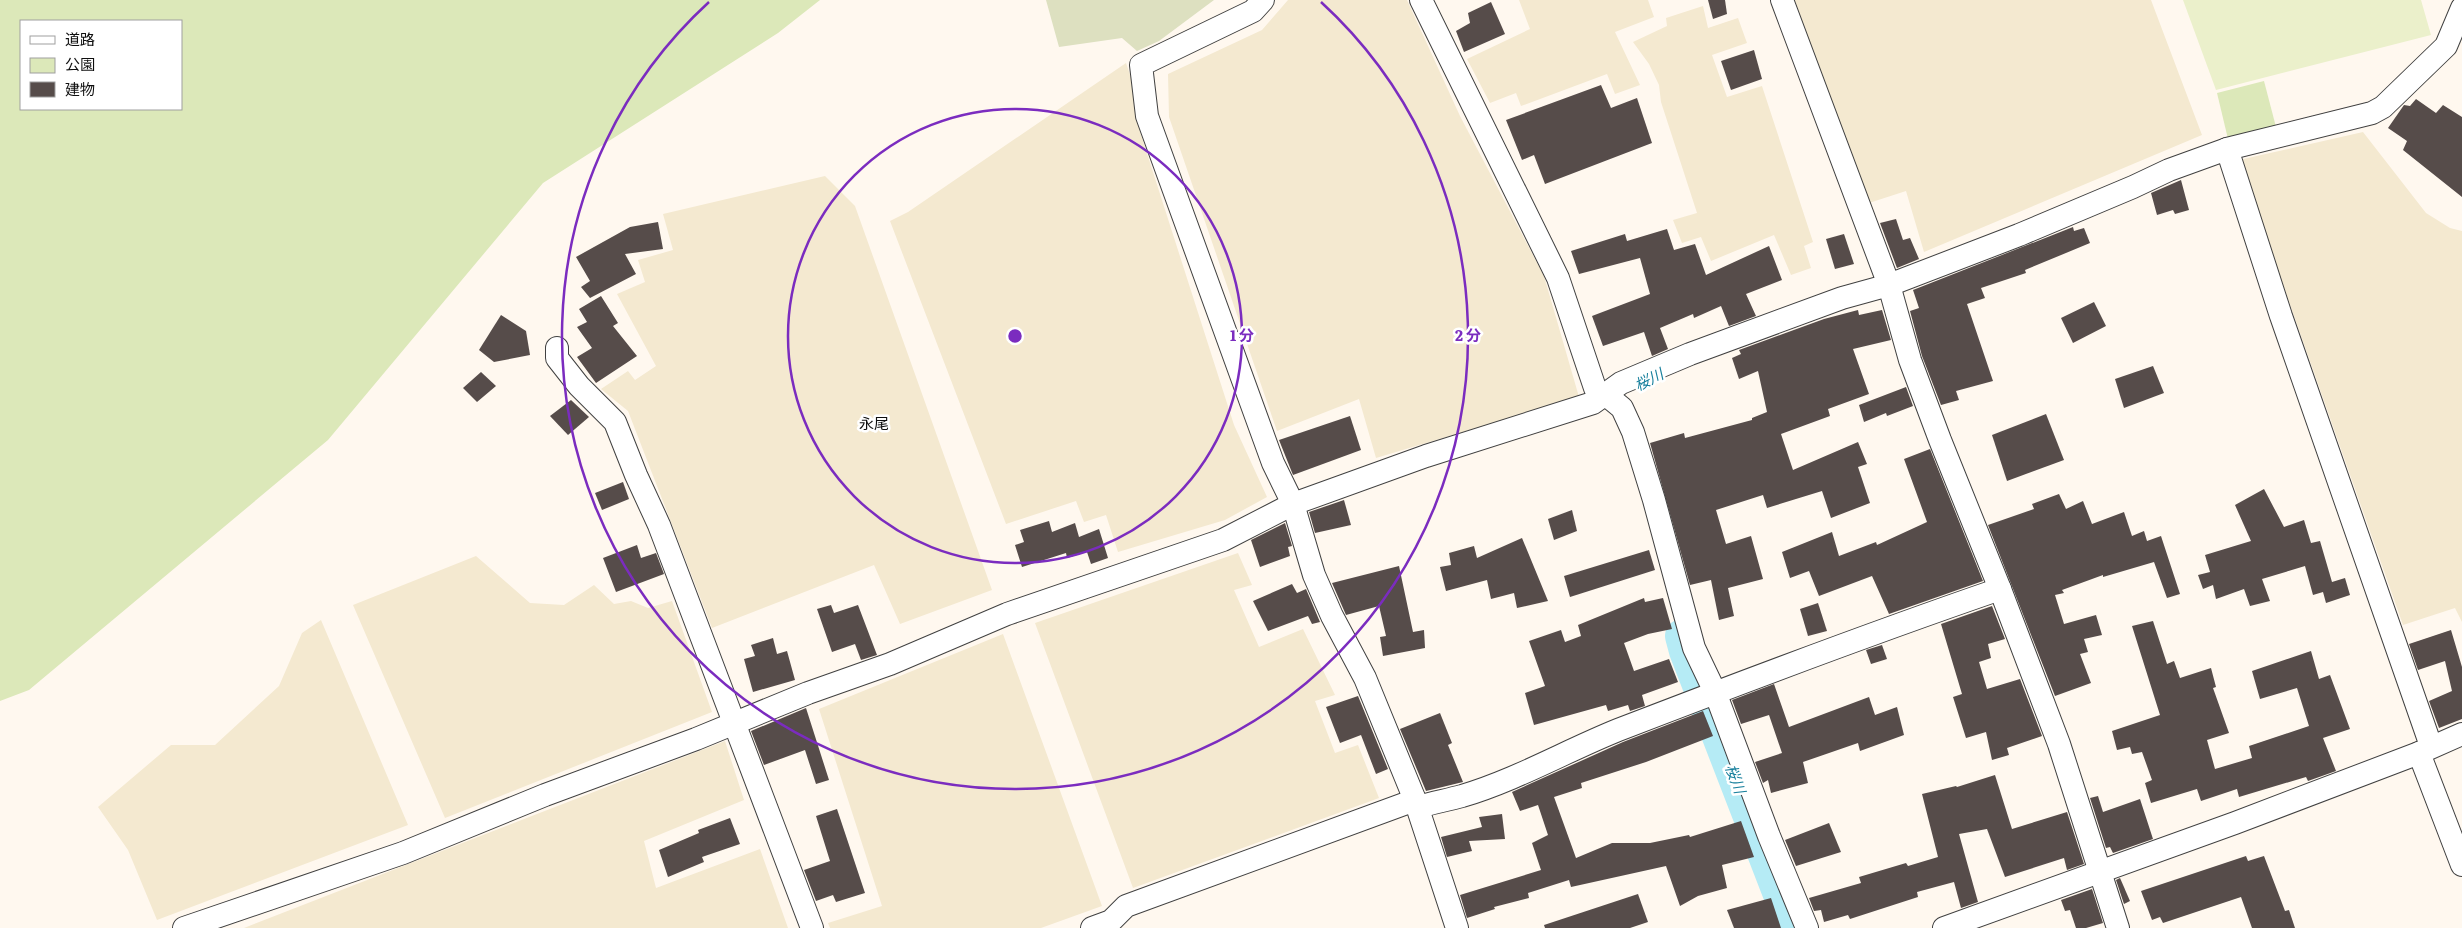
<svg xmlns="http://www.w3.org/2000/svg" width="2462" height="928" font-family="Literata,'Noto Sans JP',serif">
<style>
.farmland{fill:#f4e9d0}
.green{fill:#dce8b9;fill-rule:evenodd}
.cemetery{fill:#dde0c0}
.pitch{fill:#ebf0cb}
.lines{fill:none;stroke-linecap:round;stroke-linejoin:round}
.river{stroke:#b5ebf5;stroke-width:34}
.building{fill:#564c4a}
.minor-casing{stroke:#414141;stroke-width:24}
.minor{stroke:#fff;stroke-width:22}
.ring{fill:none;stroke:#7b2cbf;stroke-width:2.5}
.labels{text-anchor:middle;stroke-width:5;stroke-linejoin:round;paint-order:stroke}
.water-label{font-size:15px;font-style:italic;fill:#19809d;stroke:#fff}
.neighbourhood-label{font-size:15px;fill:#0e0e0e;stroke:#fff}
.centre{fill:#7b2cbf;stroke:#fff;stroke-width:2.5}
.ring-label{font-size:15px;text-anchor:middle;font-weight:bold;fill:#7b2cbf;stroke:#fff;stroke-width:5;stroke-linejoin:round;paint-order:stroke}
</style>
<rect width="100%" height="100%" fill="#fff8ef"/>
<g class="farmland">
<polygon points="1288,0 1407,0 1460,116 1544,276 1579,397 1376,458 1359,399 1277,431 1169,117 1168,74 1262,30"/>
<polygon points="1519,0 1648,0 1654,17 1615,32 1640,85 1615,94 1607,74 1521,106 1516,93 1490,103 1467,59 1530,29"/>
<polygon points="1791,0 2151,0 2202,135 1924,252 1906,191 1869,203"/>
<polygon points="1703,6 1708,28 1738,18 1747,43 1712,55 1727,97 1762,86 1813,242 1804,246 1811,268 1791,275 1774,235 1711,261 1701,237 1682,243 1673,220 1697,213 1661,102 1659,85 1649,64 1633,42 1667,26 1666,18"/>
<polygon points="1126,63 1135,89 1136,119 1234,425 1267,497 1225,520 1118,552 1106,515 1084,522 1076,501 1006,524 890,221 908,212"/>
<polygon points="2363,132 2426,213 2450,228 2462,231 2462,622 2455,608 2403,625 2239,160"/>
<polygon points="825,176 855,206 992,590 900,624 874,565 712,628 628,411 601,389 628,371 635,380 656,366 617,294 645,282 638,260 673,250 663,214"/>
<polygon points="1238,553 1252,585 1234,590 1259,647 1303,629 1335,695 1315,701 1335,753 1358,745 1379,798 1133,888 1035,623"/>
<polygon points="476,556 530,603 564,605 594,585 614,604 631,601 648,608 672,601 712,712 445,818 353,605"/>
<polygon points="321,620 408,825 157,920 128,850 98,807 171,745 215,745 279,686 302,633"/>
<polygon points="1003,634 1102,906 1041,928 830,928 828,923 882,906 819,709"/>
<polygon points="725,741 744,800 644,841 656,888 760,849 788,928 244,928"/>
</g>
<g class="green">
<path d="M0,0h820l-42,33 -235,150 -215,257 -299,250 -29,11zM181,21v88h-160v-88z"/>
<polygon points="2264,81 2276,127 2228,139 2217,93"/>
</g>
<polygon class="cemetery" points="1046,0 1214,0 1159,41 1137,51 1122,38 1059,47"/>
<polygon class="pitch" points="2183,0 2421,0 2431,35 2216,90"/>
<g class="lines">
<polyline class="river" points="1682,636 1686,651 1793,928"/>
</g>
<g class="building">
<polygon points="1708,0 1725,0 1727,14 1713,19"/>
<polygon points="1491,2 1505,34 1464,52 1456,31 1470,23 1468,13"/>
<polygon points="1754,50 1762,79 1731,90 1721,61"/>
<polygon points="1601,85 1611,108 1637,98 1652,143 1545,184 1534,155 1522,160 1506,120"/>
<polygon points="2416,99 2436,113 2443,105 2462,117 2462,197 2403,150 2407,141 2388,128 2404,105 2410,106"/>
<polygon points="2181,180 2189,210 2175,214 2173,210 2157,215 2151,193"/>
<polygon points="1896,219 1903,240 1910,238 1919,259 1897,268 1880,223"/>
<polygon points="658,222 663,249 625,254 636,274 590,298 581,287 590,281 576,257 630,227"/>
<polygon points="2073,227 2074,231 2084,228 2090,243 2025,270 2026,273 1981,288 1985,298 1967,304 1993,381 1956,391 1959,400 1941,405 1922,356 1910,311 1919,308 1913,290"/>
<polygon points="1667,229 1674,250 1695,244 1706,275 1769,246 1782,280 1746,294 1756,316 1729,326 1721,306 1694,318 1693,314 1660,328 1668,349 1652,356 1644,332 1603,346 1592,316 1650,294 1640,258 1579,274 1571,251 1625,234 1627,241"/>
<polygon points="1844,234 1854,264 1835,269 1826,239"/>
<polygon points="601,296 618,323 613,326 637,356 596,383 577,357 592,348 577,327 587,322 579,309"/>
<polygon points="2094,302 2106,326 2073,343 2061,318"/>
<polygon points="1858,310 1859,315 1882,310 1891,340 1853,349 1869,394 1828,409 1830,416 1781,434 1793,470 1858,442 1867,464 1858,467 1870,503 1831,518 1822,491 1767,508 1763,495 1716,510 1726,544 1751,536 1763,579 1728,588 1734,616 1719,620 1711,580 1690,585 1650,443 1684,433 1685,438 1752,420 1752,418 1767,412 1758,371 1739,379 1732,358 1741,354 1739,350 1824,319"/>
<polygon points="501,315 526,331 530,355 494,362 479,350"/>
<polygon points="2153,366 2164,393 2124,408 2115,379"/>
<polygon points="481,372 496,386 477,402 463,388"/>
<polygon points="1906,387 1913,406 1887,416 1886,413 1864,422 1859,405"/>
<polygon points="571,400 589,417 568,435 550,416"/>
<polygon points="2046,414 2064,460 2007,481 1992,435"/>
<polygon points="1350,416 1361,450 1293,475 1279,440"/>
<polygon points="1930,449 1983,581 1889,614 1872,576 1819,596 1809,571 1790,578 1782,552 1832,532 1839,556 1876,542 1877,545 1927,522 1904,459"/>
<polygon points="623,482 629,499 602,510 595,493"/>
<polygon points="2264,489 2284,527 2304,520 2311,543 2320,541 2332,582 2345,578 2350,595 2326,603 2323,592 2313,595 2305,566 2262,579 2270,601 2250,606 2244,589 2216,599 2213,585 2203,589 2198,575 2210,572 2205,555 2251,541 2235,505"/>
<polygon points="2059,494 2066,509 2083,501 2092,524 2124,512 2132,536 2144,531 2147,541 2161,536 2180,594 2167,598 2154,562 2103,577 2103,575 2062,590 2064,593 2055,595 2064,624 2096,615 2102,635 2084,639 2088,652 2080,654 2091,683 2055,696 1988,525 2034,509 2032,504"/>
<polygon points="1344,500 1351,525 1315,533 1309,512"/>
<polygon points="1572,510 1577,531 1554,540 1548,519"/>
<polygon points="1049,521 1052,532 1075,523 1079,537 1099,529 1108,558 1091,564 1087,552 1067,558 1066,553 1022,567 1015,545 1024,542 1020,530"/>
<polygon points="1285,523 1292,546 1288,547 1290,556 1260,567 1251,540"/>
<polygon points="1522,538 1548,601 1517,608 1514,593 1491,599 1487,580 1446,591 1440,567 1451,565 1449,553 1474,546 1477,558"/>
<polygon points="637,545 641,558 656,553 664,574 616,592 603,558"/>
<polygon points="1649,550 1655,570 1570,597 1564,576"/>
<polygon points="1399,566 1413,632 1424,630 1425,648 1383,656 1380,637 1386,636 1379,606 1346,615 1332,583"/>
<polygon points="1292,584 1297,593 1306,589 1320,622 1312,624 1308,616 1268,631 1253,601"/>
<polygon points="1644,598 1645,602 1663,598 1672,629 1648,634 1624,643 1634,671 1669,659 1678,682 1642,695 1645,706 1630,711 1628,705 1608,711 1606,705 1534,725 1525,693 1545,686 1529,641 1561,630 1565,642 1581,636 1578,625"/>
<polygon points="1818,603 1827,631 1808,636 1800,609"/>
<polygon points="831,605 834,613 858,605 877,655 861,660 855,644 832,652 817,609"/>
<polygon points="1992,606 2005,639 1988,644 1991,658 1979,662 1987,689 2020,679 2042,736 2007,748 2009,755 1992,760 1986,732 1966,738 1953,697 1962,694 1941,624"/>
<polygon points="2153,621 2167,664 2174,661 2180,678 2211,668 2216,687 2213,688 2229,733 2207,740 2215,769 2252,758 2249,746 2309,726 2297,688 2260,699 2252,671 2311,651 2319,679 2330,675 2350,729 2323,738 2336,771 2308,781 2306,777 2239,797 2237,789 2201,801 2197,789 2151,803 2145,783 2152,780 2142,752 2132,754 2130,747 2117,750 2112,731 2160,715 2132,626"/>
<polygon points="2451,630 2462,667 2462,719 2439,728 2429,701 2452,691 2445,661 2418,670 2409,644"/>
<polygon points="773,638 777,654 787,651 795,680 753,692 744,659 755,656 751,645"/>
<polygon points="1882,645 1887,659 1871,664 1866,650"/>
<polygon points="1774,684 1789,727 1869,697 1875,715 1897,707 1904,735 1860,751 1858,743 1803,762 1808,783 1771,793 1768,780 1763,783 1755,762 1782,753 1769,715 1741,724 1732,700"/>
<polygon points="1358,696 1388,769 1376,774 1361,735 1340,743 1326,707"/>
<polygon points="806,708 829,780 816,784 805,750 764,765 751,731"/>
<polygon points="1703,711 1713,736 1646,762 1581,783 1582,788 1554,797 1576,858 1612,843 1650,843 1689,835 1690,837 1741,821 1754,857 1722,865 1727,888 1698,896 1680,906 1666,866 1571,887 1569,880 1528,893 1529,898 1494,907 1495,909 1467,918 1460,895 1541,870 1532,843 1548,835 1538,805 1520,811 1512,792 1623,742"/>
<polygon points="1440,713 1452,743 1448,745 1463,782 1426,791 1400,729"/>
<polygon points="1995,775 2012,829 2067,812 2084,864 2067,870 2064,858 2005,877 1987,829 1959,834 1978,902 1961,908 1954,882 1917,892 1918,897 1850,919 1848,915 1824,922 1821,910 1814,911 1809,898 1861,883 1859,877 1906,863 1908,866 1938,857 1922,794 1956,786 1957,787"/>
<polygon points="2098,796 2103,812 2140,799 2153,839 2113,853 2110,847 2106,848 2090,798"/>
<polygon points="837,809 865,893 836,902 833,895 816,901 804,870 830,861 816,816"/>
<polygon points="1502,814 1505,839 1469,841 1472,851 1447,857 1441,837 1482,827 1479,817"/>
<polygon points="730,818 740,844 702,857 704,862 668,877 659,850 699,833 698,830"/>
<polygon points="1829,823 1841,852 1796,866 1785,840"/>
<polygon points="2246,856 2248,861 2264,856 2285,911 2289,910 2295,928 2252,928 2241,897 2163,923 2160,917 2152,920 2141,891"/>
<polygon points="2120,878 2130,901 2124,904 2116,880"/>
<polygon points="2092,889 2103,923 2086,928 2076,928 2070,910 2065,911 2061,900"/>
<polygon points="1638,894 1648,922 1630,928 1545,928 1544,925"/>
<polygon points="1771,898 1781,928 1734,928 1727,910"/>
</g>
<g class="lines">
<g class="minor-casing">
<g id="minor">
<polyline points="1263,0 1253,11 1141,65 1147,116 1273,463 1293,504 1314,575 1332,616 1365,678 1415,800 1457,928"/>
<polyline points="1421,0 1558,278 1595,388 1602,397"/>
<polyline points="1782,0 1889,285 1910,360 1940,440 2000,589 2059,744 2118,928"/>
<polyline points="2227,149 2281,316 2431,746"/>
<polyline points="557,348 557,358 579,386 615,422 636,475 659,525 812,928"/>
<polyline points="1605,394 1622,408 1633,432 1654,500 1694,648 1715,692 1769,836 1807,928"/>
<polyline points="2419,753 2462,865"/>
<path d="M1418,807c14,-4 29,-7 44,-11 54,-16 104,-45 156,-66 127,-49 254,-97 382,-141"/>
<polyline points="184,928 403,853 545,795 696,739 808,693 890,664 1007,614 1223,540 1293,504 1426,456 1593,403 1621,383 1690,354 1842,298 1889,285 2019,235 2133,187 2169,170 2227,149 2372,113 2383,107 2446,46 2462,8"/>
<polyline points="1092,928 1111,921 1126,906 1415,800"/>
<polyline points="1944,928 2235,823 2419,753 2462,734"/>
</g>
</g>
<use href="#minor" class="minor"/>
</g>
<g class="ring">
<circle cx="1015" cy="336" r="227"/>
<path d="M1321 2A453 453 0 1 1 709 2"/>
</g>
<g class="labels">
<g class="water-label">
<text transform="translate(1649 380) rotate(-27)" y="5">桜川</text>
<text transform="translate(1735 779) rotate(69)" y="5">桜川</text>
</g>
<g class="neighbourhood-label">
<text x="874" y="429">永尾</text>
</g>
</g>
<circle cx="1015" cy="336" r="8" class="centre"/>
<g class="ring-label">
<text x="1242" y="341">1 分</text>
<text x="1468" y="341">2 分</text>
</g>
<rect x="20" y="20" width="162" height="90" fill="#ffffff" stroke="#9f9f9f"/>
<rect x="30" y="36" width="25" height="8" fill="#ffffff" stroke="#9f9f9f"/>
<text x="65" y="45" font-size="15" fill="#0e0e0e">道路</text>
<rect x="30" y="58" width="25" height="15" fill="#dce8b9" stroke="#9f9f9f"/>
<text x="65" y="70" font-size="15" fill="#0e0e0e">公園</text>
<rect x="30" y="82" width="25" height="15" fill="#564c4a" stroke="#9f9f9f"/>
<text x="65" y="95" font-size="15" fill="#0e0e0e">建物</text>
</svg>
